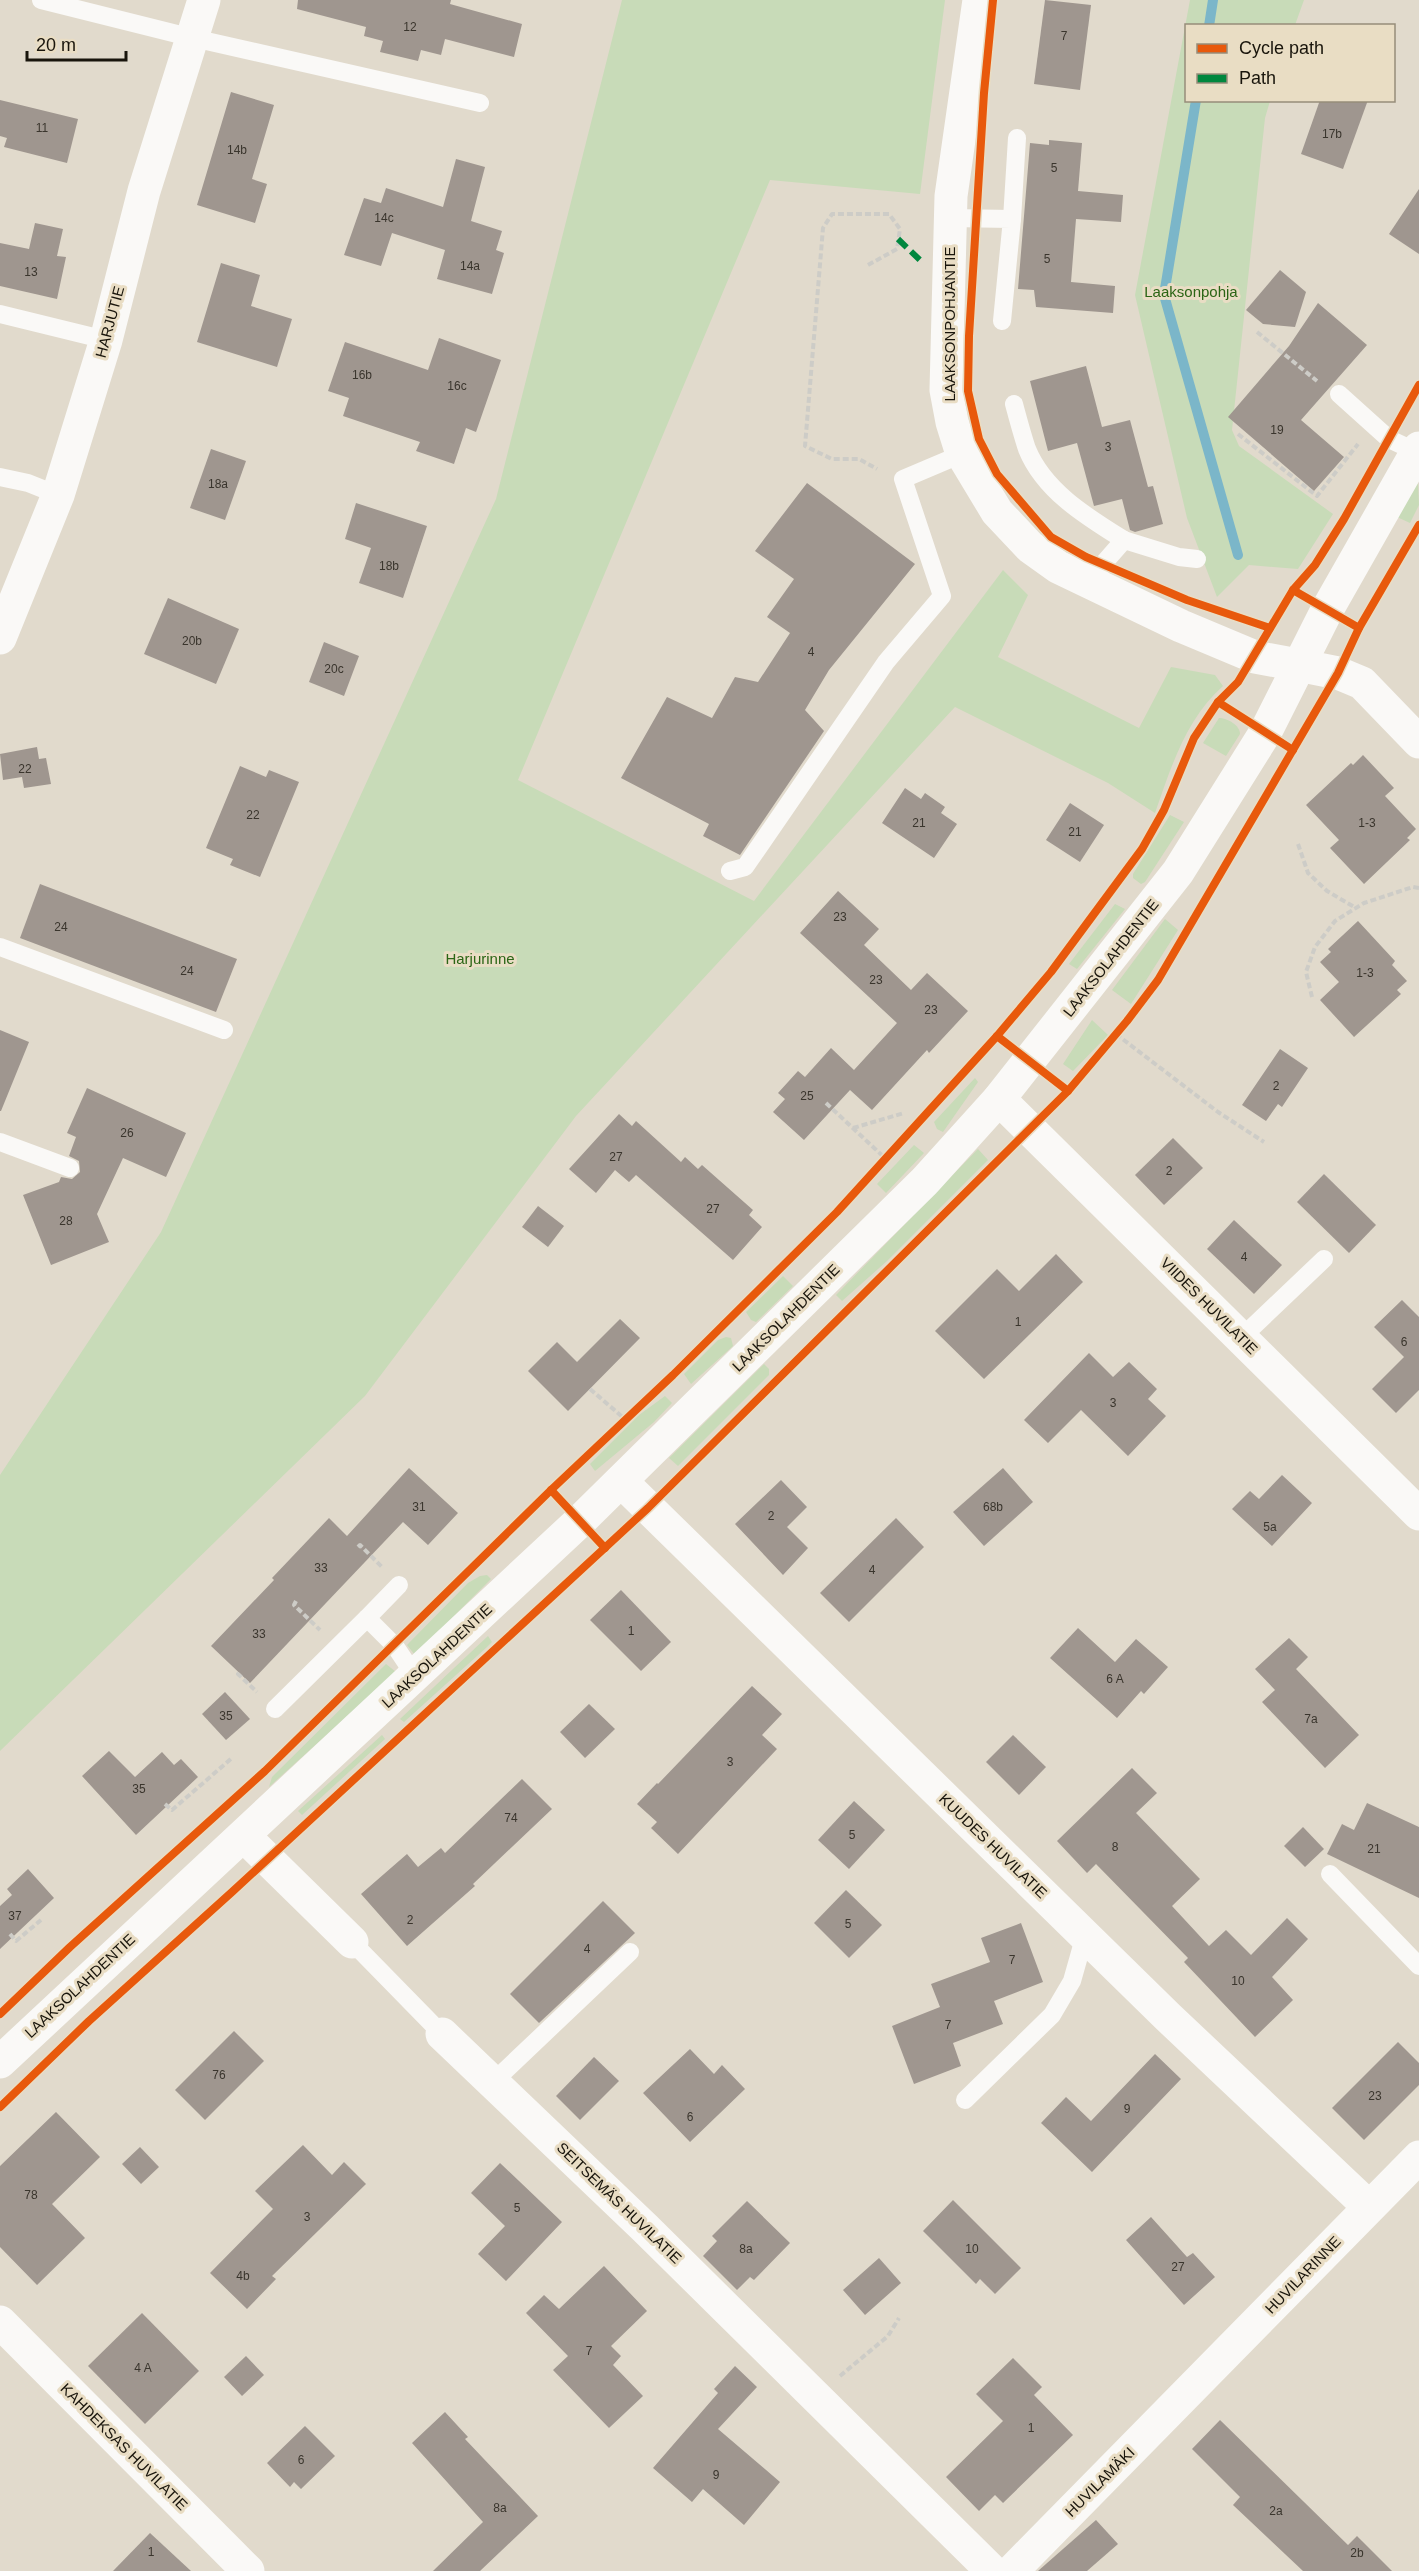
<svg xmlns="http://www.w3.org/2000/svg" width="1419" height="2571" font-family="Helvetica,sans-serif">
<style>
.green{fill:#c8dbb8}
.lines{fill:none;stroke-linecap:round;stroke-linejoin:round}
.stream{stroke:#7bb6c9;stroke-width:10}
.building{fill:#9f968f}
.path{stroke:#cdccc7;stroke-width:4;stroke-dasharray:6 3;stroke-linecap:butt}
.lane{stroke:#faf9f7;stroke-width:18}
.street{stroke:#faf9f7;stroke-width:33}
.secondary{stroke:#faf9f7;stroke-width:33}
.quiet{stroke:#00873e;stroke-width:6;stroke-dasharray:12 6;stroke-linecap:butt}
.cycleway-casing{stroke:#e9ddc4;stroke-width:11}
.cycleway{stroke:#e8590c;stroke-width:8}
.labels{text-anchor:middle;stroke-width:6;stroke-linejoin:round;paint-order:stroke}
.number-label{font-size:12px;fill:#3a352d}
.park-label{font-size:15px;fill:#2b6515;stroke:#e9ddc4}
.street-label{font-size:15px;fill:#19150c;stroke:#e9ddc4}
</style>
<rect width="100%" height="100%" fill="#e1dacc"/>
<g class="green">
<path d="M622,0h323l-25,194 -150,-14 -252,600 236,121 249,-331 25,25 -30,62 141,71 32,-61 44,8 8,11c-37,33 -52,81 -68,127l-47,-30 -153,-76 -379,409 -211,280 -365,355v-276l161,-243 335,-733z"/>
<polygon points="1190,0 1304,0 1295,25 1186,26 1186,100 1270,101 1265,118 1232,430 1239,446 1333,514 1298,569 1249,565 1217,597 1187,518 1135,295"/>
<polygon points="1418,482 1419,505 1410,523 1397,517"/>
<path d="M1219,718c8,0 21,7 21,16l-14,22 -23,-13z"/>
<polygon points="1170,815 1184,822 1145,882 1141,884 1133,878 1133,874"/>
<polygon points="1115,904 1125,909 1077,969 1069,964"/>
<polygon points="1165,919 1178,930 1131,1004 1112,990"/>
<polygon points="1092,1020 1108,1035 1073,1071 1063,1064"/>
<polygon points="975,1078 978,1082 943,1132 937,1129 934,1122"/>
<polygon points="914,1145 924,1153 886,1193 877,1184"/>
<polygon points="978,1149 988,1160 887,1261 842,1301 836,1295"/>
<polygon points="783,1276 793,1286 756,1322 751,1320 746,1312"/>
<polygon points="726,1337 731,1338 733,1346 691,1384 684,1374 718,1340"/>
<polygon points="764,1364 769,1369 769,1375 678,1466 669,1458"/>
<polygon points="665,1396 672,1403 654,1422 595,1471 590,1464 639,1415"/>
<polygon points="487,1575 491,1579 415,1655 407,1645 468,1583 480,1576"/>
<polygon points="488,1636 492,1642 487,1647 404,1722 400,1719"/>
<polygon points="386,1664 396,1672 269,1787 272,1777"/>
<polygon points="382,1735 385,1739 302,1815 298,1811"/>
</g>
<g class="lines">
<g class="stream">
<polyline points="1209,26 1213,0"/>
<polyline points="1196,100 1164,295 1238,555"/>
</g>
</g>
<g class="building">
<polygon points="298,0 451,0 450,4 522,24 514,57 445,39 441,55 421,50 418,61 380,52 383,41 364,36 366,27 297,9"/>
<polygon points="1045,0 1091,5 1080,90 1034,84"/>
<polygon points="231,92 274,105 252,179 267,184 255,223 197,205"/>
<polygon points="0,100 78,119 67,163 4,147 7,138 0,136"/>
<polygon points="1320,100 1368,100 1343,169 1301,154"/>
<polygon points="1049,140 1082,143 1078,191 1123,195 1121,222 1076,219 1071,282 1115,286 1113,313 1036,307 1034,290 1018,289 1030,143 1049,145"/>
<polygon points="456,159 485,167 471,221 502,231 496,250 504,253 492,294 437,279 445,250 392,233 381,266 344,255 364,198 381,203 386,188 443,207"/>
<polygon points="1419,189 1419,254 1389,234"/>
<polygon points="35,223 63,229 57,256 66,257 57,299 0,286 0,243 29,249"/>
<polygon points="221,263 260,275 251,306 292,319 277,367 197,342"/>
<polygon points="1280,270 1306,292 1295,327 1263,324 1246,310"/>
<polygon points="1318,303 1367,345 1301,420 1344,457 1314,491 1228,417 1289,346"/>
<polygon points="439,338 501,360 476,432 466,428 454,464 416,451 420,442 343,416 349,398 328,391 345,342 428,370"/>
<polygon points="1086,366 1102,427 1130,420 1148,487 1153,486 1163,524 1135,532 1130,530 1122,499 1094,506 1077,443 1048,451 1030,381"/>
<polygon points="211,449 246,461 225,520 190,508"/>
<polygon points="807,483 915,564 829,670 805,710 824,731 740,855 703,836 709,824 621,778 667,697 712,718 735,677 758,682 790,633 767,617 794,579 755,551"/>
<polygon points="356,503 427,526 403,598 359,583 371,548 345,539"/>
<polygon points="168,598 239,629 216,684 144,654"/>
<polygon points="324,642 359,656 344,696 309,682"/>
<polygon points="37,747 39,759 46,758 51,784 24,788 22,777 3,780 0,754"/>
<polygon points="1363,755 1394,788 1385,796 1416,829 1407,838 1410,840 1364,884 1330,848 1339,840 1306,805 1351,763 1353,765"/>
<polygon points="240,766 266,777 269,770 299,782 260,877 230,865 233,859 206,848"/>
<polygon points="905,788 921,799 925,793 945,807 941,813 957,824 934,858 882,823"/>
<polygon points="1070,803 1104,825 1080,862 1046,840"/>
<polygon points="40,884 237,959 216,1012 20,938"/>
<polygon points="838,891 879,929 864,945 911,990 927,973 968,1011 929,1053 927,1050 872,1110 850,1090 804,1140 773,1112 785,1099 778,1093 798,1071 805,1077 831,1048 854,1070 897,1023 800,933"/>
<polygon points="1358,921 1395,961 1392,965 1407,981 1397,990 1401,994 1354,1037 1320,1000 1339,982 1320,962 1331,952 1328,949"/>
<polygon points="0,1030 29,1042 1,1111 0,1111"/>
<polygon points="1280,1049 1308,1068 1282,1107 1278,1104 1266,1121 1242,1105"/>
<polygon points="87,1088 186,1133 166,1177 123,1158 97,1214 109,1242 51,1265 23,1195 59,1182 61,1177 72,1179 80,1172 79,1161 69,1156 76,1137 67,1133"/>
<polygon points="619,1114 632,1126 636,1121 681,1162 685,1157 698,1169 702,1165 753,1210 749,1215 762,1227 733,1260 636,1175 629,1182 615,1170 596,1193 569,1169"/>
<polygon points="1173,1138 1203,1168 1164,1205 1135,1175"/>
<polygon points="1324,1174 1376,1225 1349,1253 1297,1202"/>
<polygon points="538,1206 564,1226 548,1247 522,1227"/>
<polygon points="1234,1220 1282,1265 1254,1294 1207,1249"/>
<polygon points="1056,1254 1083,1282 984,1379 935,1331 997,1269 1019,1291"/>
<polygon points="1402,1300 1419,1317 1419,1390 1396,1413 1372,1389 1404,1357 1374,1327"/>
<polygon points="620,1319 640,1338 568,1411 528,1371 557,1342 577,1362"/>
<polygon points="1089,1353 1113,1377 1129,1362 1157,1389 1148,1399 1166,1416 1128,1456 1081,1410 1048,1443 1024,1420"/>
<polygon points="409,1468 458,1513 428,1545 403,1522 250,1683 211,1646 274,1580 272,1578 329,1518 347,1536"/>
<polygon points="1003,1468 1033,1502 984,1546 953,1512"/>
<polygon points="1282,1475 1312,1503 1272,1546 1232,1509 1250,1491 1259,1499"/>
<polygon points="781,1480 807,1507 787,1527 808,1548 783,1575 735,1524"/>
<polygon points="896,1518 924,1547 849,1622 820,1593"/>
<polygon points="621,1590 671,1642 641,1671 590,1620"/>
<polygon points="1078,1628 1115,1662 1136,1639 1168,1667 1144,1694 1141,1691 1117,1718 1050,1658"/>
<polygon points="1289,1638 1308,1657 1296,1669 1359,1735 1325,1768 1262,1702 1275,1690 1255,1669"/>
<polygon points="752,1686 782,1714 762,1735 777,1749 678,1854 651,1828 657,1822 637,1804 657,1783 658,1784"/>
<polygon points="225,1692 250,1719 226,1740 202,1714"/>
<polygon points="589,1704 615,1729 585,1758 560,1732"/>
<polygon points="1013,1735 1046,1767 1019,1795 986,1762"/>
<polygon points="109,1751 135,1777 162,1752 174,1765 181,1759 198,1777 136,1835 82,1776"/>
<polygon points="1132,1768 1157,1793 1136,1813 1200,1879 1172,1906 1209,1946 1226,1930 1251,1955 1287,1918 1308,1939 1272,1977 1293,2000 1255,2037 1184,1962 1188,1958 1096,1864 1087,1873 1057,1841"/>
<polygon points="522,1779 552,1809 473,1884 475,1886 407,1946 361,1894 407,1854 418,1867 441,1848 445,1853"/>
<polygon points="854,1801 885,1830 849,1869 818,1840"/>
<polygon points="1367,1803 1419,1827 1419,1898 1327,1854 1342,1824 1354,1830"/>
<polygon points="1303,1827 1324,1849 1305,1867 1284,1846"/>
<polygon points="28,1869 54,1898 0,1949 0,1906 12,1895 7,1889"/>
<polygon points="846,1890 882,1925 849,1958 814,1923"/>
<polygon points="603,1901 635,1933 539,2023 510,1994"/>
<polygon points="1021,1923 1043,1982 994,2001 1003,2024 953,2043 961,2066 914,2084 892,2026 940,2007 931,1984 990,1962 981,1938"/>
<polygon points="234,2031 264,2061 205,2120 175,2090"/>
<polygon points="1398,2042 1419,2063 1419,2085 1364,2140 1332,2108"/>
<polygon points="690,2049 714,2074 722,2065 745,2089 690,2142 643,2093"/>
<polygon points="1155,2054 1181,2079 1092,2172 1041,2123 1066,2097 1091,2121"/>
<polygon points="594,2057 619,2081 580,2120 556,2096"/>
<polygon points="56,2112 100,2157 52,2204 85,2238 37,2285 0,2247 0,2166"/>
<polygon points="303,2145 332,2175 344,2162 366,2184 272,2276 276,2279 247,2309 210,2273 273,2209 255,2191"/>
<polygon points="140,2147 159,2167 141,2184 122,2164"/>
<polygon points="500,2163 562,2222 506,2281 478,2254 505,2226 471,2193"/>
<polygon points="953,2200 1021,2268 995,2294 980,2279 976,2284 923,2231"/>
<polygon points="747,2201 790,2243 754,2280 750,2277 737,2290 703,2256 717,2241 712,2236"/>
<polygon points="1151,2217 1187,2257 1193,2253 1215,2277 1184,2305 1126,2240"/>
<polygon points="879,2258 901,2283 865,2315 843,2290"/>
<polygon points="604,2266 647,2311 611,2346 621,2356 613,2365 643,2396 609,2428 553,2370 568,2356 526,2313 544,2295 559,2309"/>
<polygon points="142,2313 199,2371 145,2424 88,2366"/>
<polygon points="246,2356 264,2375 242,2396 224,2377"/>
<polygon points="1013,2358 1042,2387 1034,2395 1073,2435 1003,2503 995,2495 979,2511 946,2477 1003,2421 976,2394"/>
<polygon points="735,2366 757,2387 718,2429 780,2482 744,2525 703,2489 692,2502 653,2468 718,2393 714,2389"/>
<polygon points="445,2412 468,2437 465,2439 538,2516 480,2571 433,2571 483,2522 412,2443"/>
<polygon points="1220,2420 1348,2545 1357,2536 1392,2571 1303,2571 1233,2505 1240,2497 1192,2449"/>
<polygon points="305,2426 335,2456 301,2489 294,2482 290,2487 267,2463"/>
<polygon points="1096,2520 1118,2544 1087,2571 1038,2571"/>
<polygon points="150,2533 191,2571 113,2571"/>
</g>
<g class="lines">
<g class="path">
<polyline points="868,265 897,249 900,229 889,214 832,214 823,228 805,446 832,459 859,459 877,469"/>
<polyline points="1257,332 1317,381"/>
<polyline points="1238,434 1317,496 1358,444"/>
<polyline points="1298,844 1308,873 1327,891 1356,908"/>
<polyline points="1312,997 1306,972 1315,947 1335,921 1364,903 1413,887 1419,888"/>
<polyline points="1116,1034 1218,1112 1264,1142"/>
<polyline points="826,1103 887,1160"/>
<polyline points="853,1128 904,1113"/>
<polyline points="590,1389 626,1420"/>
<polyline points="358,1547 360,1545 382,1567"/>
<polyline points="296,1601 294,1605 320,1630"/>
<polyline points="239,1673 238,1674 257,1692"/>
<polyline points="165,1804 172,1810 232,1758"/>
<polyline points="10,1934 16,1941 41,1920"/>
<polyline points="840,2376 888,2336 899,2318"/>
</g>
<g class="lane">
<polyline points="41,0 193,38 480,103"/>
<polyline points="950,218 1012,219 1002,321"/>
<polyline points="1012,219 1017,138"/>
<polyline points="0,314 106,340"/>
<polyline points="1339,394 1389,439 1417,452"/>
<path d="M1014,404c4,15 8,30 13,45 17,42 60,68 97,91l-21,24 -11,19"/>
<polyline points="0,477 28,483 58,495"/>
<polyline points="1124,540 1179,557 1197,559"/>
<polyline points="730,871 745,867 886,662 942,596 903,479 962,454"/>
<polyline points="0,947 224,1030"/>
<polyline points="0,1142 70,1168"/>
<polyline points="1241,1338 1324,1259"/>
<polyline points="367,1618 399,1585"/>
<polyline points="275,1709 367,1618 395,1646 415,1676"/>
<polyline points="1330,1874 1419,1966"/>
<polyline points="352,1942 442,2034"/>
<polyline points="493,2082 630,1952"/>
<polyline points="965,2100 1052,2015 1072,1981 1085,1935"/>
</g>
<g class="street">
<polyline points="0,638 58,495 106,340 144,191 204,0"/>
<polyline points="1298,665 1338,673 1362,683 1419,742"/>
<polyline points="999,1099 1419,1514"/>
<polyline points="621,1481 1168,2017 1369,2207"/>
<polyline points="244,1836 352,1942"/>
<polyline points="442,2034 645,2228 992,2571"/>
<polyline points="0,2322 248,2571"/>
<polyline points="1012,2571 1419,2157"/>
</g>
<g class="secondary">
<polyline points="979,0 951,196 946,390 952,422 962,454 997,512 1030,547 1058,567 1181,626 1255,657 1298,665"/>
<polyline points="0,2062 580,1521 925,1181 999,1099 1178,872 1265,733 1327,610 1419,448"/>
</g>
<polyline class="quiet" points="898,239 921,261"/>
<g class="cycleway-casing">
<g id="cycleway">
<polyline points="993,0 984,93 969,336 968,391 979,439 997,474 1051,537 1086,557 1187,600 1270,628"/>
<polyline points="1293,590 1359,628"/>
<polyline points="1218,702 1293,750"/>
<polyline points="997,1036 1068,1091"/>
<polyline points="551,1490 605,1548"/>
<polyline points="0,2014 70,1947 265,1771 551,1490 673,1375 837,1212 997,1036 1051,972 1142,849 1164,810 1194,738 1218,702 1238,682 1293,590 1315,565 1344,519 1419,385"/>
<polyline points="0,2107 89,2021 232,1892 648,1508 1068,1091 1127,1021 1158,980 1338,673 1359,628 1419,525"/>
</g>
</g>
<use href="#cycleway" class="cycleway"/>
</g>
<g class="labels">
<g class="number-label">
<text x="410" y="31">12</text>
<text x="1064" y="40">7</text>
<text x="42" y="132">11</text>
<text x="1332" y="138">17b</text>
<text x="237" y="154">14b</text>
<text x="1054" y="172">5</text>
<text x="384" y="222">14c</text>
<text x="1047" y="263">5</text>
<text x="470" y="270">14a</text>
<text x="31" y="276">13</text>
<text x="362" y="379">16b</text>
<text x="457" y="390">16c</text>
<text x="1277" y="434">19</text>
<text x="1108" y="451">3</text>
<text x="218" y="488">18a</text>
<text x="389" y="570">18b</text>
<text x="192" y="645">20b</text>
<text x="811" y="656">4</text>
<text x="334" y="673">20c</text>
<text x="25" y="773">22</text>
<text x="253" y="819">22</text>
<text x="919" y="827">21</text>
<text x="1367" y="827">1-3</text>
<text x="1075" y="836">21</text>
<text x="840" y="921">23</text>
<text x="61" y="931">24</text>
<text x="187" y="975">24</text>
<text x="1365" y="977">1-3</text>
<text x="876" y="984">23</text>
<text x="931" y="1014">23</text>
<text x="1276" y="1090">2</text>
<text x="807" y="1100">25</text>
<text x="127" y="1137">26</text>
<text x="616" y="1161">27</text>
<text x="1169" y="1175">2</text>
<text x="713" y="1213">27</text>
<text x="66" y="1225">28</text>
<text x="1244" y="1261">4</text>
<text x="1018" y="1326">1</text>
<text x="1404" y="1346">6</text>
<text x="1113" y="1407">3</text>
<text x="419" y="1511">31</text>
<text x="993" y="1511">68b</text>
<text x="771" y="1520">2</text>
<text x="1270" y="1531">5a</text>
<text x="321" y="1572">33</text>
<text x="872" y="1574">4</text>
<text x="631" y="1635">1</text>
<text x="259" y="1638">33</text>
<text x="1115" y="1683">6 A</text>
<text x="226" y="1720">35</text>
<text x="1311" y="1723">7a</text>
<text x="730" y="1766">3</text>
<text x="139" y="1793">35</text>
<text x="511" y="1822">74</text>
<text x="852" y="1839">5</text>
<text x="1115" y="1851">8</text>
<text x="1374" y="1853">21</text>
<text x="15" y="1920">37</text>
<text x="410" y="1924">2</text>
<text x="848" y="1928">5</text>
<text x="587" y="1953">4</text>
<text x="1012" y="1964">7</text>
<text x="1238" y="1985">10</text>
<text x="948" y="2029">7</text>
<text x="219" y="2079">76</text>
<text x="1375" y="2100">23</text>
<text x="1127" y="2113">9</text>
<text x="690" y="2121">6</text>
<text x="31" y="2199">78</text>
<text x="517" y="2212">5</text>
<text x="307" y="2221">3</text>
<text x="746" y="2253">8a</text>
<text x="972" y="2253">10</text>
<text x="1178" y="2271">27</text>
<text x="243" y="2280">4b</text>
<text x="589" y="2355">7</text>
<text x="143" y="2372">4 A</text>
<text x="1031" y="2432">1</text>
<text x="301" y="2464">6</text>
<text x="716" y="2479">9</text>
<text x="500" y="2512">8a</text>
<text x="1276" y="2515">2a</text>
<text x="151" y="2556">1</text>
<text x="1357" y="2557">2b</text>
</g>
<g class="park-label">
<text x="1191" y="297">Laaksonpohja</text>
<text x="480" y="964">Harjurinne</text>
</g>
<g class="street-label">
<text transform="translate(110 322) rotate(-75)" y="5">HARJUTIE</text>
<text transform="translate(950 324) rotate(-90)" y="5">LAAKSONPOHJANTIE</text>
<text transform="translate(1111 958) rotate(-52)" y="5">LAAKSOLAHDENTIE</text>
<text transform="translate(1209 1306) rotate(45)" y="5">VIIDES HUVILATIE</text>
<text transform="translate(786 1318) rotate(-45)" y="5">LAAKSOLAHDENTIE</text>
<text transform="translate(437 1656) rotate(-43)" y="5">LAAKSOLAHDENTIE</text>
<text transform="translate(993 1846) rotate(44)" y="5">KUUDES HUVILATIE</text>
<text transform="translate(80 1986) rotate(-43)" y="5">LAAKSOLAHDENTIE</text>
<text transform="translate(619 2203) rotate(44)" y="5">SEITSEMÄS HUVILATIE</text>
<text transform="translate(1303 2275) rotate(-46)" y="5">HUVILARINNE</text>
<text transform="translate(124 2447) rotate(45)" y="5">KAHDEKSAS HUVILATIE</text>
<text transform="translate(1100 2482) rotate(-45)" y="5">HUVILAMÄKI</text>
</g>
</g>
<rect x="1185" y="24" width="210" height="78" fill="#e9ddc4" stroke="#968d7a" stroke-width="1.5"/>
<rect x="1197" y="44" width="30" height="9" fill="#e8590c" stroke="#968d7a" stroke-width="1.5"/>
<text x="1239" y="54" font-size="18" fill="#19150c">Cycle path</text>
<rect x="1197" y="74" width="30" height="9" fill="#00873e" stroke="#968d7a" stroke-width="1.5"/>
<text x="1239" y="84" font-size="18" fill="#19150c">Path</text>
<path d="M27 51v9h99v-9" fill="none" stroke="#19150c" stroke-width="3"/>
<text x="36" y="51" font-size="18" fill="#19150c" stroke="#e9ddc4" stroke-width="4.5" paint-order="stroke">20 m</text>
</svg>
